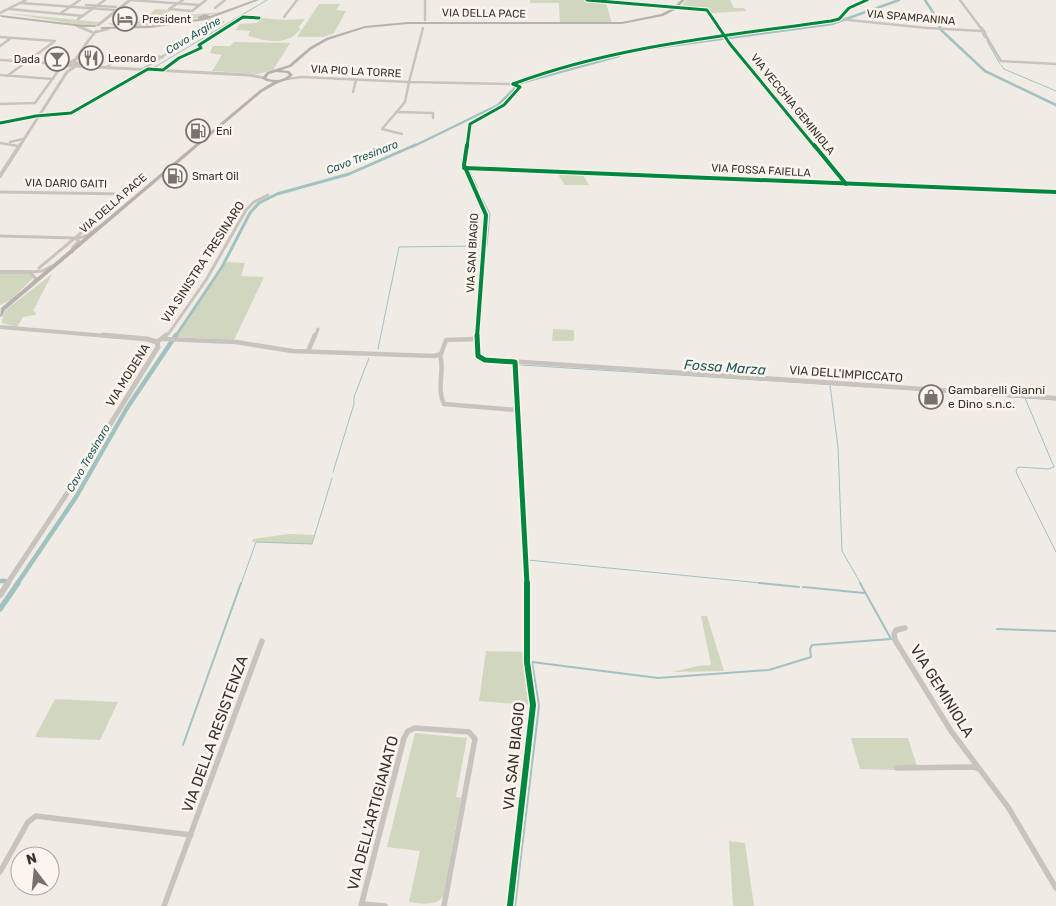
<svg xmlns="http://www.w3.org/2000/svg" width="1056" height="906" font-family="Rubik,sans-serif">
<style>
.green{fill:#d1d6bf}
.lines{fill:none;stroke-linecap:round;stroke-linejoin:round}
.stream-far1{stroke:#a1c2c1;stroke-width:1}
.stream{stroke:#a1c2c1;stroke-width:2}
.canal-far3{stroke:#a1c2c1;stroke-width:2.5}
.canal-far2{stroke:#a1c2c1;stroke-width:3}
.canal-far1{stroke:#a1c2c1;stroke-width:4.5}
.canal{stroke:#a1c2c1;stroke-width:5.5}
.minor-far3{stroke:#c9c3be;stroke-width:2.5}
.minor-far2{stroke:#c9c3be;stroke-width:3}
.minor-far1{stroke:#c9c3be;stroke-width:4.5}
.minor{stroke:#c9c3be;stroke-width:5.5}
.tertiary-far3{stroke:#c9c3be;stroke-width:3}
.tertiary-far2{stroke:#c9c3be;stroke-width:4}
.tertiary-far1{stroke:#c9c3be;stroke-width:5}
.tertiary{stroke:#c9c3be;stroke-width:6}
.secondary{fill:#bab3ae;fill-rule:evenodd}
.primary{fill:#b8b1ad;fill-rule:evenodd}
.cycleway-far3-casing{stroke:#fbf5ee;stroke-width:5}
.cycleway-far2-casing{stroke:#fbf5ee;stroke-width:6}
.cycleway-far1-casing{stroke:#fbf5ee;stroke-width:8}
.cycleway-casing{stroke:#fbf5ee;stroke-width:9}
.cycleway-far3{stroke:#00873e;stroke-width:3}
.cycleway-far2{stroke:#00873e;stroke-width:4}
.cycleway-far1{stroke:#00873e;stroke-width:5}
.cycleway{stroke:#00873e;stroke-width:6}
.labels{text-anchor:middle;stroke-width:5;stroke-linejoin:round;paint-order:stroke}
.far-street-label{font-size:11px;fill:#3b302b;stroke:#fbf5ee}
.far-poi-label{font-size:11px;fill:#3b302b;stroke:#fbf5ee;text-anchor:start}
.far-water-label{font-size:11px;font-style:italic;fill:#1f5a5e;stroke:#fbf5ee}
.street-label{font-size:12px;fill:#3b302b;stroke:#fbf5ee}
.poi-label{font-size:12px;fill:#3b302b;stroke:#fbf5ee;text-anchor:start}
.water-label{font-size:14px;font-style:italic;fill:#1f5a5e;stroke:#fbf5ee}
.near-street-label{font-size:15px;fill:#3b302b;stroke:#fbf5ee}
</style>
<rect width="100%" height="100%" fill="#f0ebe5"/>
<g class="green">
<polygon points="530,0 585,0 606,3 612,24 560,24 559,3 530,3"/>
<polygon points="686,0 730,0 734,8 744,8 746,11 711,13 705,8 680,8"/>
<polygon points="319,4 340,4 336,10 346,11 334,33 324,37 297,37"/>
<path d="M156,9l15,1 -5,4 21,1 34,-3c-21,6 -96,24 -113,11l21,1 9,-2z"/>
<polygon points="7,13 99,22 99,24 87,26"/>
<path d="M261,18l25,2 19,-1 -7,9 3,1c-3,2 -6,6 -9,8 -14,8 -31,2 -44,-1l2,-5 -15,-1 5,-6 17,-1z"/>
<polygon points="234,42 290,43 273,70 258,74 212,71 222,55 210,53 213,46 230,46"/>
<polygon points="557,173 582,174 589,185 565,185"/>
<polygon points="227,262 245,263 241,276 264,277 234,340 176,337"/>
<polygon points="0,273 32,274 34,277 11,300 0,305"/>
<polygon points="52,274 33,311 36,312 35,315 23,317 17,327 2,323 3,315 7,309"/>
<polygon points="553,329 574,330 574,341 552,341"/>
<polygon points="289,534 314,535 312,543 310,544 252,542 253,539"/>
<polygon points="701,616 707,616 724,671 672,672 698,666 711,665"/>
<polygon points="486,651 524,652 531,705 479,701"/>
<polygon points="55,699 118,702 100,740 35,737"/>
<path d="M415,733l52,5 -11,59 5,1 -18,98c-5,10 -22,8 -34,6l11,-51 -33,-4z"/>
<polygon points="851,738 908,738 917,766 898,770 860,769"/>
<polygon points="729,841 745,843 754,906 733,906"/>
</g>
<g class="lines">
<g class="stream-far1">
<polyline points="982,27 986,33"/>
<polyline points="982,33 985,38"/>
<polyline points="987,41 1000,64"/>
<polyline points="1001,65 1004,69 1056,91"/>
<polyline points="153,68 267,0"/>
<polyline points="39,118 73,114 149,71"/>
<polyline points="0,124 32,118"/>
<polyline points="471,166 627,173"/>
<polyline points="469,170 478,188"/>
<polyline points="634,173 749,178"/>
<polyline points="798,183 813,184"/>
<polyline points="817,184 848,185"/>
<polyline points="987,191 1056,194"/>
<polyline points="482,198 490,214 487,245"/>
<polyline points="378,349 399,247 479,246"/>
<polyline points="521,365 868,387"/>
<polyline points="830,385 838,447 842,551 861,584"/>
<polyline points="953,393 1056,400"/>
<polyline points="1025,398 1054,467 1048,469 1020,467 1017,468 1016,472 1056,552"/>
<polyline points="333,472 354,404 354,397 369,358"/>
<polyline points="528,560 771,584"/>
<polyline points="241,584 256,542 312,544 332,478"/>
</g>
<g class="stream">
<polyline points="759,583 799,587"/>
<polyline points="803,587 864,593"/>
<polyline points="997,629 1056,631"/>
<polyline points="183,745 241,583"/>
<polyline points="515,906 539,706 532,662 658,678 769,670 811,657 810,649 812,645 891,639 860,583"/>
</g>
<g class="canal-far3">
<polyline points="925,0 936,17 941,30 985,71 1056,105"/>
<polyline points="654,48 832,24 899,0"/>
<polyline points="412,147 498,105 520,83 619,56"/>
</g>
<polyline class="canal-far2" points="175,337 222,267 250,213 259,203 277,194 349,174 415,145"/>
<g class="canal-far1">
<polyline points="0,581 5,581"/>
<polyline points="17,584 76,497 127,408 176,335"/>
</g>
<polyline class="canal" points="0,609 18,583"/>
<g class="minor-far3">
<polyline points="130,0 200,5"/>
<polyline points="183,0 169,9 192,11 206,0"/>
<polyline points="425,0 425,20"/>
<polyline points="587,0 659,7"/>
<polyline points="960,0 983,31 1001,61 1056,64"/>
<polyline points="21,3 115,10"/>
<polyline points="86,5 116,7"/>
<polyline points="215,8 225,0"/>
<polyline points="691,8 707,10 730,44 815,147"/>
<polyline points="9,9 83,16"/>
<polyline points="0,13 26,0"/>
<polyline points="61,13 80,0"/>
<polyline points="284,17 297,0"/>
<polyline points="78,19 105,0"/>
<polyline points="839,19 927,28 983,31"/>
<polyline points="209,21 223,22 210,20"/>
<polyline points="77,26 92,32"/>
<polyline points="423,28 409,82 513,84 520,87 504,105 471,123 466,147"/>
<polyline points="96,32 108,29"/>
<polyline points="0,37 55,41 7,76"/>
<polyline points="88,41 96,31"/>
<polyline points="0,46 11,38"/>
<polyline points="0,60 61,64"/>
<polyline points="108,66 122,55 163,57"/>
<polyline points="143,69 171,51"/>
<polyline points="0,75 53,79"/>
<polyline points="287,79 301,77 409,82 405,102 382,129 402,134"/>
<path d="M514,84c103,-36 209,-49 317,-63l8,-2 10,-11 18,-8"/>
<polyline points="353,92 356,80"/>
<polyline points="0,104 35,103 61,67"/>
<polyline points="397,112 433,113 433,118"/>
<polyline points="10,142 23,139"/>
<polyline points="0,143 18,146"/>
</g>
<g class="minor-far2">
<polyline points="466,145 463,162 464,168 486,215 477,337"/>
<polyline points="814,145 846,184"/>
<polyline points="464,168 1056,192"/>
<polyline points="0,192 125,194 124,197 39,268"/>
<polyline points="0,236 75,238"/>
<polyline points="72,252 73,247 79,241 75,238 83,237 104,224"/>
<polyline points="33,283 36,279 30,272 42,271 52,266"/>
<polyline points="164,337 169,333 206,280 246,210 254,202 268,195"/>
<polyline points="315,337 318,329"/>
</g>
<g class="minor-far1">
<polyline points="477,335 479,359 1056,398"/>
<polyline points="163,339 236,342 292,351 434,356 441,354 446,340 477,339"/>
<polyline points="157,342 166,335"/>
<polyline points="308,351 315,335"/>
<path d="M440,355c5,16 -4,33 4,49l73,6"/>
<polyline points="515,362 527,584"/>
</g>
<g class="minor">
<polyline points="905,628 896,630 894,634 895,640 951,731 1008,807 1056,888"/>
<polyline points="897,768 973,767 979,769"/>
<polyline points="0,872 28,822 36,816 191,835"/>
<polyline points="362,904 385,906"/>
<polyline points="164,906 262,641"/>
<polyline points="361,906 404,738 408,731 415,728 469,732 475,739 444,906"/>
<polyline points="510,906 533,705 527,662 527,583"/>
</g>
<g class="tertiary-far3">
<polyline points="98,25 130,0"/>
<polyline points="71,62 76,59 88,41"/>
<polygon points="75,62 79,65 66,66 68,63"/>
<polyline points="76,66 249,75 264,78"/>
<polyline points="19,147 67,72 74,67"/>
</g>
<g class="tertiary-far2">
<polyline points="0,176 20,145"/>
<polyline points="0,272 30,272"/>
<polyline points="0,327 119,337"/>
</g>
<polyline class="tertiary-far1" points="7,584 72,486 158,347 157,342 147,339 103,335"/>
<polyline class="tertiary" points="0,595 8,583"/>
<g class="secondary">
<polygon points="254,0 259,0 206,20 150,28 102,29 100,28 102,27 150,26 198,19 198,17 205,14 210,16"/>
<polygon points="0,15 83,25 95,25 97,26 95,27 83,27 1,17"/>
</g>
<path class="primary" d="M681,0h4l-10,10 -12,6 -41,8h-214l-43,4 -37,12 -16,9 -21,18 -10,3 8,1 4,4 -6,5 -9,3 -16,9 -257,218 -3,6 -2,1 1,-9 259,-218 13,-8 -7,-1 -4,-3 5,-6 22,-7 21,-18 16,-9 39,-12 43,-4h214l39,-8 12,-6zM276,72l11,1 2,2c-7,6 -15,6 -23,3l3,-4z"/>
<g class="cycleway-far3-casing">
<g id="cycleway-far3">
<polyline points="587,0 707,10 730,44 815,147"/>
<path d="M513,84c102,-38 211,-48 318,-63l8,-2 10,-11 18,-8"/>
<polyline points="0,123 36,116 71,113 148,69 163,70 179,58 201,48 199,45 243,17 259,18"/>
<polyline points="467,147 470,124 504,105 520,87 513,84"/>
</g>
</g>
<g class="cycleway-far2-casing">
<g id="cycleway-far2">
<polyline points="467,145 464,165 486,215 477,337"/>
<polyline points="814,145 846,184"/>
<polyline points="464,168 1056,192"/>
</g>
</g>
<g class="cycleway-far1-casing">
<polyline id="cycleway-far1" points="477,335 478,356 485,360 515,362 527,584"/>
</g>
<g class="cycleway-casing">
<polyline id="cycleway" points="510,906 533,705 527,662 527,583"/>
</g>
<use href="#cycleway-far3" class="cycleway-far3"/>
<use href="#cycleway-far2" class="cycleway-far2"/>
<use href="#cycleway-far1" class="cycleway-far1"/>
<use href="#cycleway" class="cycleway"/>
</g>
<defs>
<g id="hotel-ring" transform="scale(1.25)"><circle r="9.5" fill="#fbf5ee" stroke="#7a716c" stroke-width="1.5"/><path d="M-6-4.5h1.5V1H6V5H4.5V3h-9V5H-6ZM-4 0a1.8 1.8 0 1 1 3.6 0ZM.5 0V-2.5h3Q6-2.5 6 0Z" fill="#7a716c"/></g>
<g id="restaurant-ring" transform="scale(1.25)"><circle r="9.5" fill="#fbf5ee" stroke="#7a716c" stroke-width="1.5"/><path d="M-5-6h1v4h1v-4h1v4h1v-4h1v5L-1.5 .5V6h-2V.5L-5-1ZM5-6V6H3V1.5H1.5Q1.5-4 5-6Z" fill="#7a716c"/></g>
<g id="bar-ring" transform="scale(1.25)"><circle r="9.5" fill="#fbf5ee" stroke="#7a716c" stroke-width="1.5"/><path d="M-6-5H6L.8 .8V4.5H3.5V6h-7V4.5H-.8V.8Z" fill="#7a716c"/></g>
<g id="fuel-ring" transform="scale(1.25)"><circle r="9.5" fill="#fbf5ee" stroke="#7a716c" stroke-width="1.5"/><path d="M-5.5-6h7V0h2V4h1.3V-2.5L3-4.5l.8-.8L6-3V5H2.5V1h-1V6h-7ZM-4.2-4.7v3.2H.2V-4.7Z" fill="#7a716c"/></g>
<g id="shop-ring" transform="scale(1.25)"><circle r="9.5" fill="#fbf5ee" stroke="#7a716c" stroke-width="1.5"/><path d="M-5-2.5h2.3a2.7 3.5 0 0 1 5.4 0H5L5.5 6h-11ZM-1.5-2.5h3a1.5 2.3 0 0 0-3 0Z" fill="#7a716c"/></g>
</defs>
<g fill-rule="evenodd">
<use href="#hotel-ring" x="125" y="19"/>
<use href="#restaurant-ring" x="91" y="58"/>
<use href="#bar-ring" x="57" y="59"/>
<use href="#fuel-ring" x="198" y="131"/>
<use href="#fuel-ring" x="175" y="176"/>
<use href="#shop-ring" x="931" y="397"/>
</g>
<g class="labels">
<g class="far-street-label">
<text transform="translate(484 13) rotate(1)" y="4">VIA DELLA PACE</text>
<text transform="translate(911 17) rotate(5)" y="4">VIA SPAMPANINA</text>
<text transform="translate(356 71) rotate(3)" y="4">VIA PIO LA TORRE</text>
<text transform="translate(793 104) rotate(51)" y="4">VIA VECCHIA GEMINIOLA</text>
<text transform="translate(761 170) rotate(3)" y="4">VIA FOSSA FAIELLA</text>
<text transform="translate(66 183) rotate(1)" y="4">VIA DARIO GAITI</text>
<text transform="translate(113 203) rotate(-41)" y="4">VIA DELLA PACE</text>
<text transform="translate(472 253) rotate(-87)" y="4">VIA SAN BIAGIO</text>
</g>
<g class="far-poi-label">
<text x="142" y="23">President</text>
<text x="108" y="62">Leonardo</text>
<text x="40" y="63" text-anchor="end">Dada</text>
<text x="216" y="135">Eni</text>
<text x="192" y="180">Smart Oil</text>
</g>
<g class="far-water-label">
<text transform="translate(193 35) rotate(-31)" y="4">Cavo Argine</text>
<text transform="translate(362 157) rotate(-21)" y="4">Cavo Tresinaro</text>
<text transform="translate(88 458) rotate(-60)" y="4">Cavo Tresinaro</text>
</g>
<g class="street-label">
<text transform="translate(203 262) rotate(-57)" y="4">VIA SINISTRA TRESINARO</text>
<text transform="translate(846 374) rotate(4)" y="4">VIA DELL'IMPICCATO</text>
<text transform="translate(128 375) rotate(-58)" y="4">VIA MODENA</text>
</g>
<g class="poi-label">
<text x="948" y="394">Gambarelli Gianni<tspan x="948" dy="14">e Dino s.n.c.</tspan></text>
</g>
<g class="water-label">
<text transform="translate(725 367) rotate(4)" y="5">Fossa Marza</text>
</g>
<g class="near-street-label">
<text transform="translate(942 691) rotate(58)" y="5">VIA GEMINIOLA</text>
<text transform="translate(215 734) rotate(-70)" y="5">VIA DELLA RESISTENZA</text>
<text transform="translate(514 756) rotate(-84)" y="5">VIA SAN BIAGIO</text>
<text transform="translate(373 813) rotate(-75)" y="5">VIA DELL'ARTIGIANATO</text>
</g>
</g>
<g transform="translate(35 871) rotate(344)"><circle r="24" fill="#fbf5ee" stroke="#aea6a0"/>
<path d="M0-4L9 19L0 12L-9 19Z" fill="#7a716c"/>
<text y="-8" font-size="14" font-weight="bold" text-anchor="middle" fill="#3b302b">N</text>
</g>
</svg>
